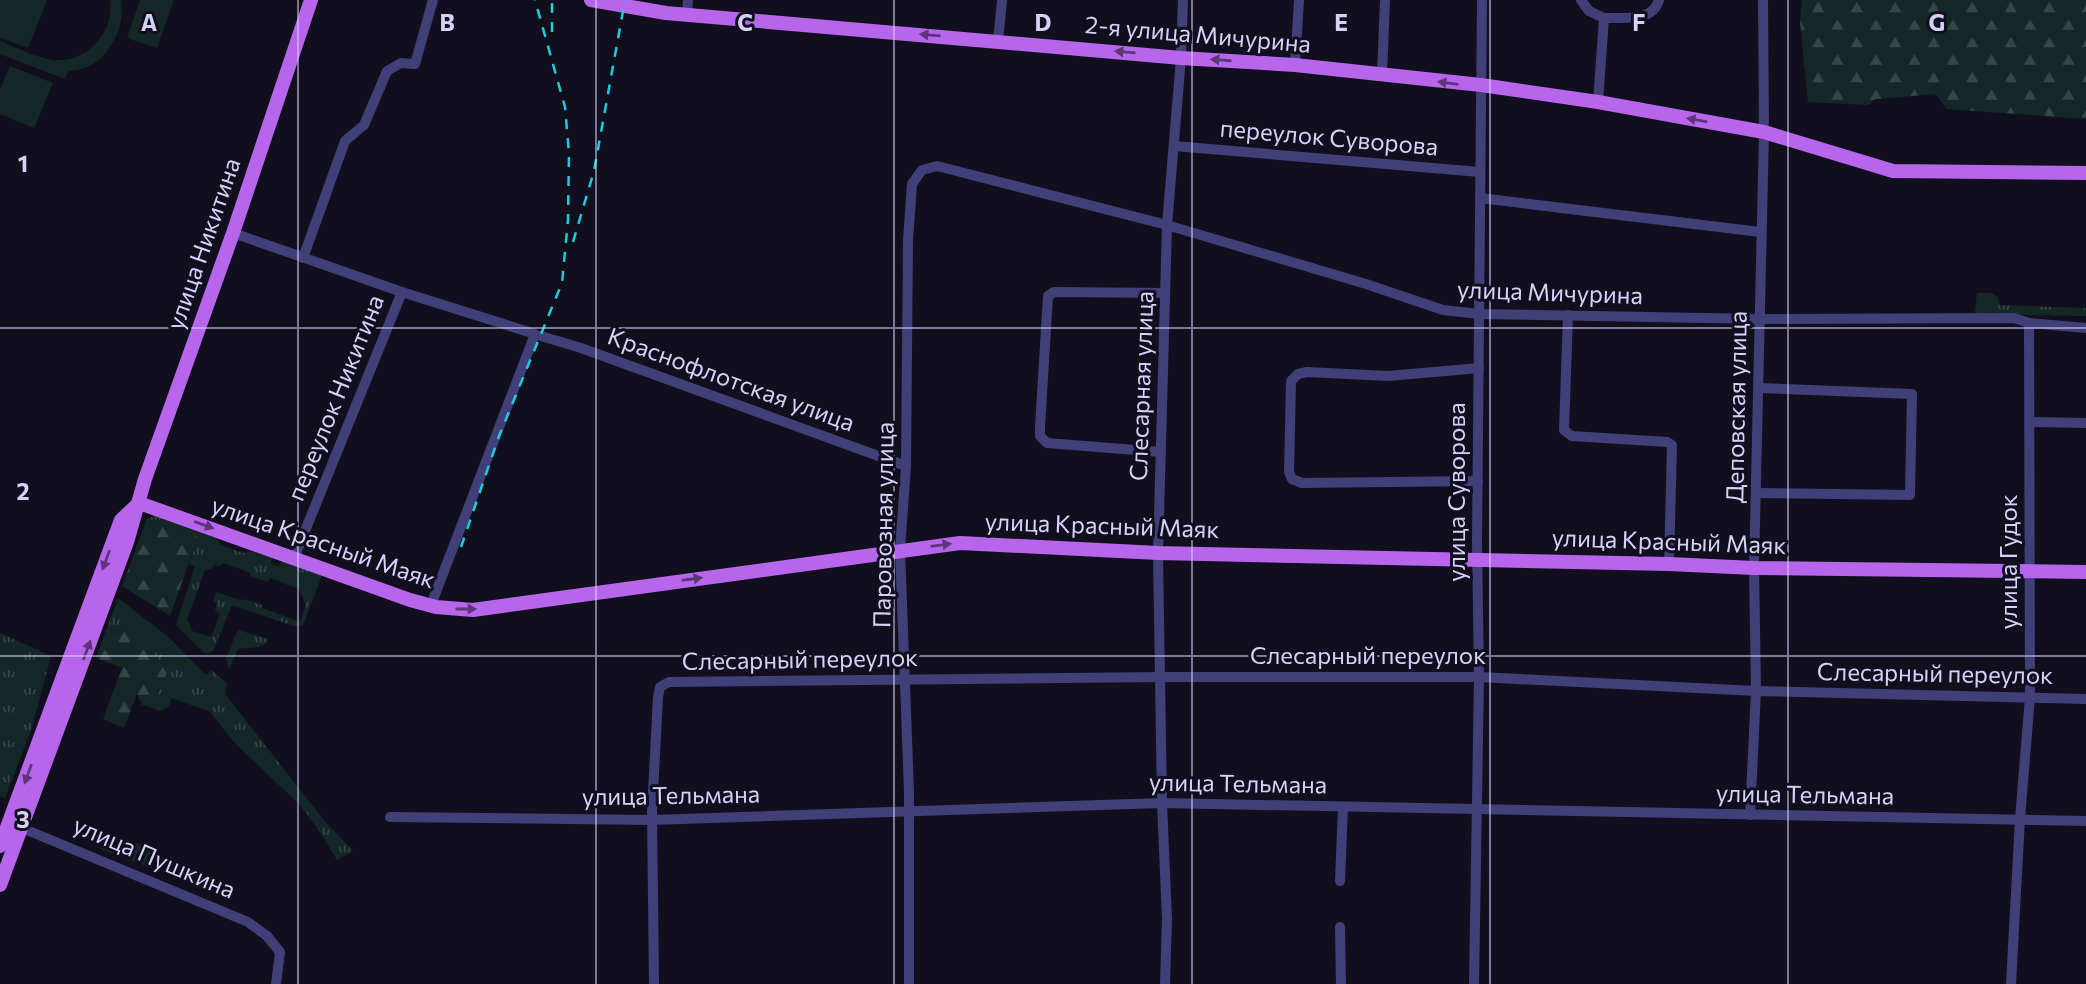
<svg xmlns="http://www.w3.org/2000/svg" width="2086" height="984" font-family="Commissioner,sans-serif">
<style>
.grass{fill:url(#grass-tufts);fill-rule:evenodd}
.forest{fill:url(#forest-firs)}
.garden{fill:#132826}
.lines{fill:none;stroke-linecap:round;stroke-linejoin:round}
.minor{stroke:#403f78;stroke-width:10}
.major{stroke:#b766ec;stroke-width:14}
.rail{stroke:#1bcddd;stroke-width:2.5;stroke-dasharray:10 9;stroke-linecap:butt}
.oneway{fill:#5c367b}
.grid{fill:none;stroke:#d5d2fa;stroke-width:2;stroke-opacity:0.55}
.labels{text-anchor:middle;stroke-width:6;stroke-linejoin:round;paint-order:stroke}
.street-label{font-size:24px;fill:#d5d2fa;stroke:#110f1e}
.grid-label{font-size:23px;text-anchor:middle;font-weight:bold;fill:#d5d2fa;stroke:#110f1e;stroke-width:6;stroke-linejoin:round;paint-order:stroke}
</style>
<defs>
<pattern id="grass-tufts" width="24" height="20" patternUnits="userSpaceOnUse" patternTransform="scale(1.75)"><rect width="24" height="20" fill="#132826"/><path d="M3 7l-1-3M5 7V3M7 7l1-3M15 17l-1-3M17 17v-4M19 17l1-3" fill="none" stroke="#344646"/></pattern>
<pattern id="forest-firs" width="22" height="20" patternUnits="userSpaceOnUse" patternTransform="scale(1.75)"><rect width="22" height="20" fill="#132826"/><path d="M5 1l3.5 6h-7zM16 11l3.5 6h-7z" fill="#344646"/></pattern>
</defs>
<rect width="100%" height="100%" fill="#110f1e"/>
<g class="grass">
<polygon points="1977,293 1991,293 1998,297 1999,305 2086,308 2086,316 1977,314 1975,312"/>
<path d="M154,516l62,22 5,7 22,8 8,-2 21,7 -1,6 8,3 3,-6 40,14 -19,50 -6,2 -65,-22 -19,46 -5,3 -4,-1 -28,-28 19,-59 -6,-2 9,-27 -51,-18zM224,563l27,10 -1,3 18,6 2,-4 29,11 7,16 -6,17 -38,-14v-3l-18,-6 -1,2 -27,-9 -3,9 4,2 -2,8 5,3 -9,23 -19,-6 -5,-12 18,-49 6,-1 3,-5 5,2z"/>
<polygon points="118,598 167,636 206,675 211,670 227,683 225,694 323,819 353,851 337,860 321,833 299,804 235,743 209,711 171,698 169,706 160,711 147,706 160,689 133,629 104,636"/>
<polygon points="238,630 268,639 267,643 259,647 238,649 229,669 226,658"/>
<polygon points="0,633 51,656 32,728 5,798 0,796"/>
<polygon points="107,832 158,851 152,868 100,849"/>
</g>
<g class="forest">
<polygon points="1802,0 2086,0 2086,119 1947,109 1936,94 1876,99 1868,105 1808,102 1800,22"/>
<polygon points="147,519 198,537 170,616 122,586"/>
<polygon points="133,629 168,670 160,689 147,706 142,705 137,694 124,728 103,719 122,668 96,658 104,636"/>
</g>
<g class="garden">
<polygon points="0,0 47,0 28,48 0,38"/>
<path d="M110,0h11c5,26 -11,58 -36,68 -5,2 -12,2 -17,3l-3,8 -65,-25v-13c15,6 31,14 47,18 36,8 68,-24 63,-59z"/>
<polygon points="140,0 174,0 157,48 127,38"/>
<polygon points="10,66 53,83 34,128 0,114 0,89"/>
</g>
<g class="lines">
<g class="minor">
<polyline points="1581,0 1589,11 1604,18 1598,102"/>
<polyline points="687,15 688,0"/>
<path d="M1604,18c20,-1 48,5 55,-18"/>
<polyline points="998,41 1002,0"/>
<polyline points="1295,65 1299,0"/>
<polyline points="1382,74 1385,0"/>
<polyline points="1174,146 1480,172"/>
<polyline points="1480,198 1760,232"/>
<polyline points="233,233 402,292 535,334 431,605"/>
<polyline points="303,258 345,141 364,125 387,71 401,63 415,64 433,0"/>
<polyline points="1568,315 1564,430 1572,436 1667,442 1672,445 1669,564"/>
<polyline points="2029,323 2086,328"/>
<polyline points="541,336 581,348 906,466"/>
<polyline points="2030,422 2086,423"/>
<polyline points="1161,452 1047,443 1040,436 1040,427 1048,296 1054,292 1165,293"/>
<polyline points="1478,481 1302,483 1292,479 1289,472 1291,381 1298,374 1307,372 1388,376 1479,368"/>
<polyline points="1758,493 1910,495 1912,394 1760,388"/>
<polyline points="294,558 402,292"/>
<polyline points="1750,815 1756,691 1754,568 1764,132 1763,0"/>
<polyline points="390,817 652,820 1162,803 2086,821"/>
<polyline points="22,828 248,922 267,936 280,952 276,984"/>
<polyline points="1340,881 1343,807"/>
<polyline points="1340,927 1341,984"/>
<polyline points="654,984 652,811 658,697 660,687 669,682 1161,677 1479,677 1756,691 2086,699"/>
<polyline points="909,984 909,792 900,550 906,466 908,240 912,184 922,170 937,166 1167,225 1366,284 1443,310 1479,314 1760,319 2014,318 2029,323 2030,697 2020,819 2011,984"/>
<polyline points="1165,984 1167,919 1162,803 1158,553 1167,225 1181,58 1183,0"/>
<polyline points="1474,984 1479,677 1477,542 1482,0"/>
</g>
<g class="major">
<polyline points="591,0 666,13 1181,58 1295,65 1481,85 1598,102 1764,132 1893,171 2086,173"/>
<polyline points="139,503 410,600 436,607 473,610 960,543 1158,553 1669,564 1754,568 2086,572"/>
<polyline points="0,846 121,520 138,504"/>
<polyline points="0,885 127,542 145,479 233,233 311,0"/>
</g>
<g class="rail">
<polyline points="552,32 552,0"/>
<polyline points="573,242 594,171 625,0"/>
<polyline points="461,547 499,436 562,283 568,220 569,153 565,107 535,0"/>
</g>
</g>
<defs><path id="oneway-solid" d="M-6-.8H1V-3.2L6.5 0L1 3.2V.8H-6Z" transform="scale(1.75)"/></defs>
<g class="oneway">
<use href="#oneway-solid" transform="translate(930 35) rotate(-175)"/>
<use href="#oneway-solid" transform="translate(1125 52) rotate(-175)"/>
<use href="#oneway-solid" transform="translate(1221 60) rotate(-176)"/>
<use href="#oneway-solid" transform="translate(1448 83) rotate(-173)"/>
<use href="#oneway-solid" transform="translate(1697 120) rotate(-170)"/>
<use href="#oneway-solid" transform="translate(204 525) rotate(20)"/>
<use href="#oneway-solid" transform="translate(941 545) rotate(-7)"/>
<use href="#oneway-solid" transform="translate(106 560) rotate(110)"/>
<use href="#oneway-solid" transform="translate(692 579) rotate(-8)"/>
<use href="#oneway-solid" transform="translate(466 609)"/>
<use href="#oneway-solid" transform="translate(87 650) rotate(-70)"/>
<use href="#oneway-solid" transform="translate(28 774) rotate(110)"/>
</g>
<path class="grid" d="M298,0v984M596,0v984M894,0v984M1192,0v984M1490,0v984M1788,0v984M0,328h2086M0,656h2086"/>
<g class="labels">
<g class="street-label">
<text transform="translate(1198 35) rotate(5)" y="8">2-я улица Мичурина</text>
<text transform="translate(1329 138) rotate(5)" y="8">переулок Суворова</text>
<text transform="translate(204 244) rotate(-71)" y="8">улица Никитина</text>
<text transform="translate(1550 293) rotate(2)" y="8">улица Мичурина</text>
<text transform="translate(731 380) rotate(20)" y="8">Краснофлотская улица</text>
<text transform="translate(1142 386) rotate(-88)" y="8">Слесарная улица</text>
<text transform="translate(336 398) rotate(-68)" y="8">переулок Никитина</text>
<text transform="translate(1737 407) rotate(-89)" y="8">Деповская улица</text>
<text transform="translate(1457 492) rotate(-90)" y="8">улица Суворова</text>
<text transform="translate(884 525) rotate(-89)" y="8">Паровозная улица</text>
<text transform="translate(1102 526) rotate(2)" y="8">улица Красный Маяк</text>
<text transform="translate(1669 542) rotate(2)" y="8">улица Красный Маяк</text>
<text transform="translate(323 543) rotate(19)" y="8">улица Красный Маяк</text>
<text transform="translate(2009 562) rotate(-90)" y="8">улица Гудок</text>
<text x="1368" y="664">Слесарный переулок</text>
<text transform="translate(800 660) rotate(-1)" y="8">Слесарный переулок</text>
<text transform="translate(1935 674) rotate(1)" y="8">Слесарный переулок</text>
<text transform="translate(1238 784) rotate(1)" y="8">улица Тельмана</text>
<text transform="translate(1805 795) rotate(1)" y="8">улица Тельмана</text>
<text transform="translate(671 796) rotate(-1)" y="8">улица Тельмана</text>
<text transform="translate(154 858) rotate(23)" y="8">улица Пушкина</text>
</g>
</g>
<g class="grid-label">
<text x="149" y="31">A</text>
<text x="447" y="31">B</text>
<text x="745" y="31">C</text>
<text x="1043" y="31">D</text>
<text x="1341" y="31">E</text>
<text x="1639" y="31">F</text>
<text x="1937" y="31">G</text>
<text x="23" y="172">1</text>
<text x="23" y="500">2</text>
<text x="23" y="828">3</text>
</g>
</svg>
